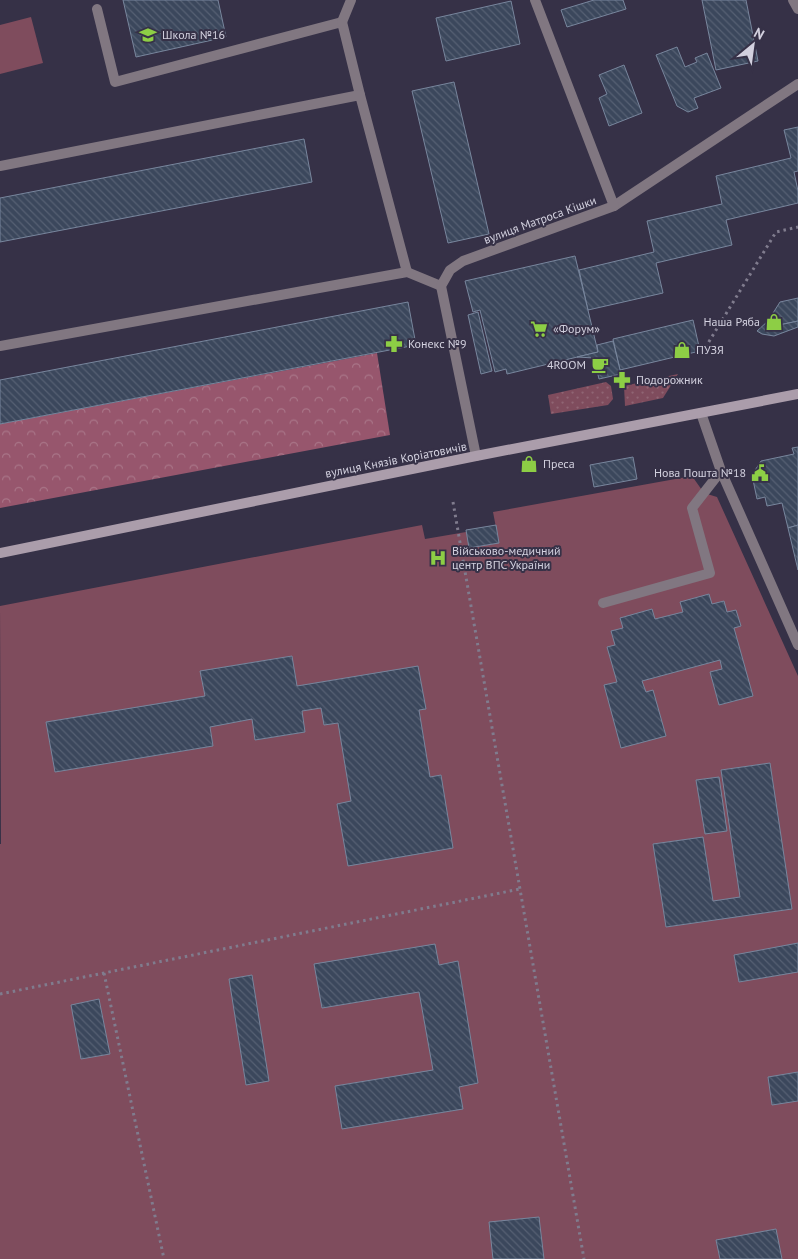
<svg xmlns="http://www.w3.org/2000/svg" width="798" height="1259" viewBox="0 0 798 1259" font-family="'PT Sans',sans-serif">
<defs>
<pattern id="grass-dots" width="8" height="8" patternUnits="userSpaceOnUse" patternTransform="scale(1.25)"><rect width="8" height="8" fill="#7f4c5d"/><path d="M2 2h.1M6 6h.1" fill="none" stroke="#906574" stroke-width="1.8" stroke-linecap="round"/></pattern>
<pattern id="forest-crowns" width="20" height="18" patternUnits="userSpaceOnUse" patternTransform="scale(1.25)"><rect width="20" height="18" fill="#97566d"/><path d="M2 6a3 3 0 1 1 6 0M12 15a3 3 0 1 1 6 0" fill="none" stroke="#a97588"/></pattern>
<pattern id="building-back-hatch" width="6" height="6" patternUnits="userSpaceOnUse" patternTransform="scale(1.25)"><rect width="6" height="6" fill="#3b475c"/><path d="M-1 5l2 2M0 0l6 6M5-1l2 2" fill="none" stroke="#566073"/></pattern>
</defs>
<rect width="100%" height="100%" fill="#363147"/>
<g fill="url(#grass-dots)">
<polygon points="678,374 663,398 625,406 624,386"/>
<polygon points="606,382 611,386 613,399 608,405 551,414 548,395"/>
</g>
<polygon fill="url(#forest-crowns)" points="377,353 390,435 0,508 0,424"/>
<g fill="#7f4c5d">
<polygon points="31,17 43,63 0,74 0,25"/>
<polygon points="692,476 704,493 717,497 798,676 798,1259 0,1259 0,844 1,844 0,606 422,525 425,539 466,532 499,543 493,512"/>
</g>
<g fill="url(#building-back-hatch)" stroke="#78869d">
<polygon points="123,0 218,0 226,37 136,57"/>
<polygon points="594,0 623,0 626,9 567,27 561,10"/>
<polygon points="702,0 746,0 758,61 716,70"/>
<polygon points="511,1 520,44 446,61 436,18"/>
<polygon points="677,47 685,67 697,62 695,58 707,53 721,88 694,98 698,108 688,112 677,106 656,55"/>
<polygon points="624,65 642,113 609,126 599,98 607,94 599,75"/>
<polygon points="454,82 489,234 448,243 412,91"/>
<polygon points="798,127 798,171 794,172 798,191 798,203 726,220 732,245 656,263 663,293 588,310 579,270 654,252 647,221 722,204 716,176 791,158 784,130"/>
<polygon points="304,139 312,182 0,242 0,198"/>
<polygon points="575,256 598,352 507,374 506,369 495,372 480,310 473,312 465,281"/>
<polygon points="798,298 798,321 770,327 768,321 780,302"/>
<polygon points="408,302 416,345 0,424 0,380"/>
<polygon points="478,312 492,371 481,374 468,315"/>
<polygon points="693,320 700,351 620,370 613,339"/>
<polygon points="768,321 770,327 798,321 798,327 774,336 762,334 757,331"/>
<polygon points="613,341 621,374 599,379 594,358 577,357 598,352 597,345"/>
<polygon points="798,447 798,525 788,528 782,503 767,506 765,497 757,499 752,475 761,461 794,454 792,448"/>
<polygon points="633,457 637,479 594,487 590,465"/>
<polygon points="496,525 499,543 469,548 466,530"/>
<polygon points="798,525 798,570 788,528"/>
<polygon points="709,594 712,604 724,601 727,612 736,610 741,626 734,628 753,696 719,705 710,672 722,669 720,660 642,681 646,692 653,690 666,736 621,748 604,685 617,682 607,647 615,645 611,631 623,628 620,618 652,609 655,619 683,612 680,602"/>
<polygon points="292,656 297,686 418,666 426,709 419,710 430,777 441,775 453,848 348,866 337,804 351,801 338,723 324,725 321,708 302,711 305,732 255,740 252,719 210,727 213,746 55,772 46,722 205,696 200,671"/>
<polygon points="770,763 792,909 666,927 653,844 703,837 713,901 740,897 721,770"/>
<polygon points="719,777 727,831 705,834 696,780"/>
<polygon points="798,943 798,972 739,982 734,955"/>
<polygon points="435,944 439,965 458,961 478,1083 459,1087 463,1109 342,1129 335,1086 433,1070 419,992 322,1008 314,964"/>
<polygon points="252,975 269,1081 246,1085 229,979"/>
<polygon points="99,999 110,1054 81,1059 71,1005"/>
<polygon points="798,1072 798,1101 772,1105 768,1077"/>
<polygon points="539,1217 544,1259 493,1259 489,1222"/>
<polygon points="776,1229 782,1259 720,1259 716,1240"/>
</g>
<g fill="none" stroke-linecap="round" stroke-linejoin="round">
<g stroke="#807c8e" stroke-width="3" stroke-dasharray="2.5 4" stroke-linecap="butt">
<polyline points="702,353 776,232 798,227"/>
<polyline points="453,502 584,1259"/>
<polyline points="104,973 164,1259"/>
<polyline points="0,994 520,889"/>
</g>
<g stroke="#817781" stroke-width="10">
<polyline points="793,0 798,9"/>
<polyline points="97,9 115,82 342,22 360,95"/>
<polyline points="342,22 351,0"/>
<polyline points="0,166 360,95 407,272"/>
<polyline points="614,206 798,84"/>
<polyline points="0,346 407,272 441,286"/>
<polyline points="721,471 798,645"/>
<polyline points="603,603 710,573 692,508 721,471 701,413"/>
</g>
<polyline stroke="#817781" stroke-width="10" points="476,456 441,286 450,270 463,261 614,206 535,0"/>
<polyline stroke="#ab9dab" stroke-width="10" points="0,553 476,456 798,394"/>
</g>
<defs>
<g id="school-bare" transform="scale(1.35)"><path d="M0-5L7-2L0 1L-7-2ZM-4 1L0 2.5L4 1V4Q0 6-4 4Z" fill="#8dce45" stroke="#363147" stroke-width="2.5" paint-order="stroke"/></g>
<g id="shop-bare" transform="scale(1.35)"><path d="M-5-2.5h2.3a2.7 3.5 0 0 1 5.4 0H5L5.5 6h-11ZM-1.5-2.5h3a1.5 2.3 0 0 0-3 0Z" fill="#8dce45" stroke="#363147" stroke-width="2.5" paint-order="stroke"/></g>
<g id="supermarket-bare" transform="scale(1.35)"><path d="M-6-5.5h2.5l.6 2H6L4.5 2H-2.5L-4.4-4H-6ZM-1.5 3.2a1.3 1.3 0 1 0 .1 0ZM3 3.2a1.3 1.3 0 1 0 .1 0Z" fill="#8dce45" stroke="#363147" stroke-width="2.5" paint-order="stroke"/></g>
<g id="pharmacy-bare" transform="scale(1.35)"><path d="M-2-6h4v4h4v4h-4v4h-4v-4h-4v-4h4Z" fill="#8dce45" stroke="#363147" stroke-width="2.5" paint-order="stroke"/></g>
<g id="cafe-bare" transform="scale(1.35)"><path d="M-5.5-4.5H6V0H3Q3 3.5 0 3.5H-2.5Q-5.5 3.5-5.5 0ZM3-3.2v2h1.7v-2ZM-6 4.5H4V6H-6Z" fill="#8dce45" stroke="#363147" stroke-width="2.5" paint-order="stroke"/></g>
<g id="civic-bare" transform="scale(1.35)"><path d="M-.6-6.5H3V-4.5H.6V-3L4-1V1h2V6H-6V1h2V-1L-.6-3ZM-1.2 2.5V6h2.4V2.5Z" fill="#8dce45" stroke="#363147" stroke-width="2.5" paint-order="stroke"/></g>
<g id="hospital-bare" transform="scale(1.35)"><path d="M-5-5h3v3.5h4V-5h3V5h-3V1.5h-4V5h-3Z" fill="#8dce45" stroke="#363147" stroke-width="2.5" paint-order="stroke"/></g>
</defs>
<g fill-rule="evenodd">
<use href="#school-bare" x="148" y="35"/>
<use href="#shop-bare" x="774" y="322"/>
<use href="#supermarket-bare" x="539" y="329"/>
<use href="#pharmacy-bare" x="394" y="344"/>
<use href="#shop-bare" x="682" y="350"/>
<use href="#cafe-bare" x="600" y="365"/>
<use href="#pharmacy-bare" x="622" y="380"/>
<use href="#shop-bare" x="529" y="464"/>
<use href="#civic-bare" x="760" y="473"/>
<use href="#hospital-bare" x="438" y="558"/>
</g>
<g text-anchor="middle" stroke-width="4" stroke-linejoin="round" paint-order="stroke">
<g font-size="12" fill="#d3d1df" stroke="#363147" text-anchor="start">
<text x="162" y="39">Школа №16</text>
<text x="760" y="326" text-anchor="end">Наша Ряба</text>
<text x="553" y="333">«Форум»</text>
<text x="408" y="348">Конекс №9</text>
<text x="696" y="354">ПУЗЯ</text>
<text x="586" y="369" text-anchor="end">4ROOM</text>
<text x="636" y="384">Подорожник</text>
<text x="543" y="468">Преса</text>
<text x="746" y="477" text-anchor="end">Нова Пошта №18</text>
<text x="452" y="555">Військово-медичний<tspan x="452" dy="14">центр ВПС України</tspan></text>
</g>
<g font-size="12" fill="#d3d1df" stroke="#363147">
<text transform="translate(540 220) rotate(-20)" y="4">вулиця Матроса Кішки</text>
<text transform="translate(396 460) rotate(-11)" y="4">вулиця Князів Коріатовичів</text>
</g>
</g>
<g transform="translate(753 45) rotate(29)" stroke="#363147" stroke-width="4" paint-order="stroke">
<path d="M0-4L9 19L0 12L-9 19Z" fill="#d3d1df"/>
<text y="-8" font-size="14" font-weight="bold" text-anchor="middle" fill="#d3d1df">N</text>
</g>
</svg>
